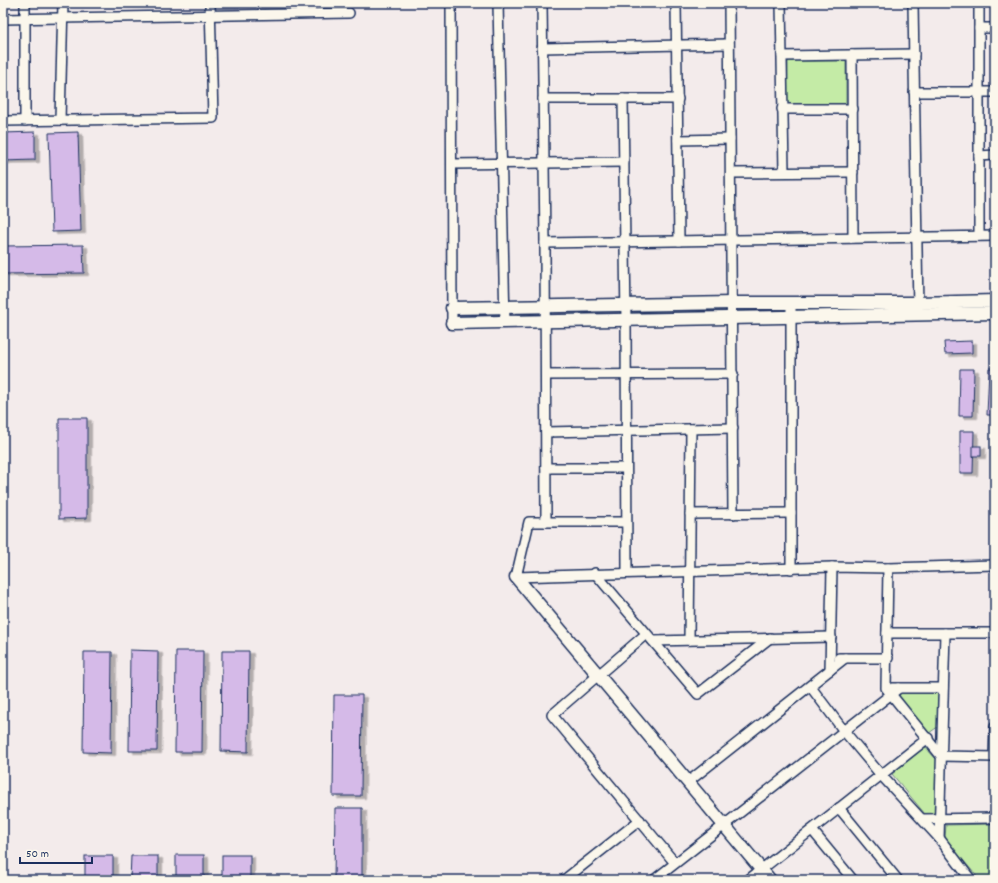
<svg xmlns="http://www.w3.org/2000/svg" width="998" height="883" viewBox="0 0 998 883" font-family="Dekko,sans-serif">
<defs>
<filter id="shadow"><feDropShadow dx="4.5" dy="2.5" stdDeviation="0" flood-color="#0004"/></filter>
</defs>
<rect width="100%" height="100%" fill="#f3ebeb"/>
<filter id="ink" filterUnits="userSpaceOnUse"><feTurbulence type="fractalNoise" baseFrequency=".025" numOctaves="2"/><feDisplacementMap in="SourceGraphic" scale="8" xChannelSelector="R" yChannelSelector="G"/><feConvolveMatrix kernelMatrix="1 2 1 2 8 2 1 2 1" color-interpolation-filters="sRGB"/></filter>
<g filter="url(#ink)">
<g fill="#c4eba6" stroke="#708d82">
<polygon points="788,61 846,61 846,104 787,104"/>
<polygon points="902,692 940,693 939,726 929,733 898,696"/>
<polygon points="925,747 937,760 935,813 925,814 892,774"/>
<polygon points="995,824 995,880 980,880 945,839 946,825"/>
</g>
<g fill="#d5bae8" stroke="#1b2f5e" filter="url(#shadow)">
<polygon points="35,132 35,160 3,161 3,133"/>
<polygon points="78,132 81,231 52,232 49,133"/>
<polygon points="83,245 84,273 3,274 3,246"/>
<polygon points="972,341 972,353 945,354 944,342"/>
<polygon points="989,368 995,368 995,415 987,415"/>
<polygon points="960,369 974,369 973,416 959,416"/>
<polygon points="59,418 87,418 87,518 59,519"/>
<polygon points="960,431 974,431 973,473 960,473"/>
<rect x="973" y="446" width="8" height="10"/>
<polygon points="130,650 158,651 157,751 129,751"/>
<polygon points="176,651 203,651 202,752 175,752"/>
<polygon points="222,651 249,651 248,752 221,751"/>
<polygon points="84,652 112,652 111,753 83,752"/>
<polygon points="334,695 362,695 361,796 333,796"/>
<polygon points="335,808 362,808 362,880 334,880"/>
<rect x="176" y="855" width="28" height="25"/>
<rect x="222" y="855" width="28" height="25"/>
<rect x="85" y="856" width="28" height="24"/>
<polygon points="131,856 158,856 158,880 130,880"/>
</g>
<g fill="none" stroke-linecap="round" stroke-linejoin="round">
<g stroke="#1b2f5e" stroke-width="12">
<g id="street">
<polyline points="451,3 452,323"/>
<polyline points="498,3 505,323"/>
<polyline points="542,3 545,243 546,522"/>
<polyline points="676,3 679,241"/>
<polyline points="729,3 733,514"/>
<polyline points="781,3 784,172"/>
<polyline points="913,3 918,310"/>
<polyline points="979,3 979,236"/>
<polyline points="3,19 349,13"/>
<polyline points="979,28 995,28"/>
<polyline points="542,48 729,44"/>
<polyline points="852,55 853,238"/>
<polyline points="782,56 914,54"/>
<polyline points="914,92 995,92"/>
<polyline points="543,99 678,99"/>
<polyline points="623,99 626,321 627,573"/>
<polyline points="782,109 853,109"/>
<polyline points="60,120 63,3"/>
<polyline points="3,121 213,118 210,3"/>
<polyline points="25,121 25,3"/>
<polyline points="678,140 730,139"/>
<polyline points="979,156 995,155"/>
<polyline points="452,164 624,162"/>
<polyline points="731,173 853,172"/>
<polyline points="545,243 995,236"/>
<polyline points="791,303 791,569"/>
<polyline points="546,375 733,374"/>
<polyline points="546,432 733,428"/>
<polyline points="546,468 626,468"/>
<polyline points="690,514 791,513"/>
<polyline points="626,522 529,522 516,577 832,567 888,568 995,565"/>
<polyline points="888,568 886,688 941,756 995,757"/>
<polyline points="595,573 698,694 770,638"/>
<polyline points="887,633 995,633"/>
<polyline points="646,634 552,715 675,863"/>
<polyline points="689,640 691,429"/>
<polyline points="653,641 831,637"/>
<polyline points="839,658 888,658"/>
<polyline points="830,670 832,567"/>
<polyline points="810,686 844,731 881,775 939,838 971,880"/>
<polyline points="893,688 943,688"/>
<polyline points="994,757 995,727"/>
<polyline points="688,782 845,658"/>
<polyline points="839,808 898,880"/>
<polyline points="923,819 995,818"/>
<polyline points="812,830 853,880"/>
<polyline points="939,838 945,633"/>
<polyline points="564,880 640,820"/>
<polyline points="654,880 899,688"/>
<polyline points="748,880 928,738"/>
</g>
</g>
<g stroke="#1b2f5e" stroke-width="15">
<g id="secondary">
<polyline points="452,308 733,303 918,303 995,301"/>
<polyline points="452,323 995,313"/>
<polyline points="516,577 770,880"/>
</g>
</g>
<use href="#street" stroke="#fbf7ec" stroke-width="9"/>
<use href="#secondary" stroke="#fbf7ec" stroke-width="12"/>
</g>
</g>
<rect width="998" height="883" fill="none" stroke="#fbf7ec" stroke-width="16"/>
<rect x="8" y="8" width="982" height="867" fill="none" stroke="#1b2f5e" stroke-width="1.5" filter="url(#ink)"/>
<path d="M20 857v6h72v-6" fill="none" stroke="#1b2f5e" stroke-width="2"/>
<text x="26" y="857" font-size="12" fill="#1b2f5e" stroke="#fbf7ec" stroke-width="3" paint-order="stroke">50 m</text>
</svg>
